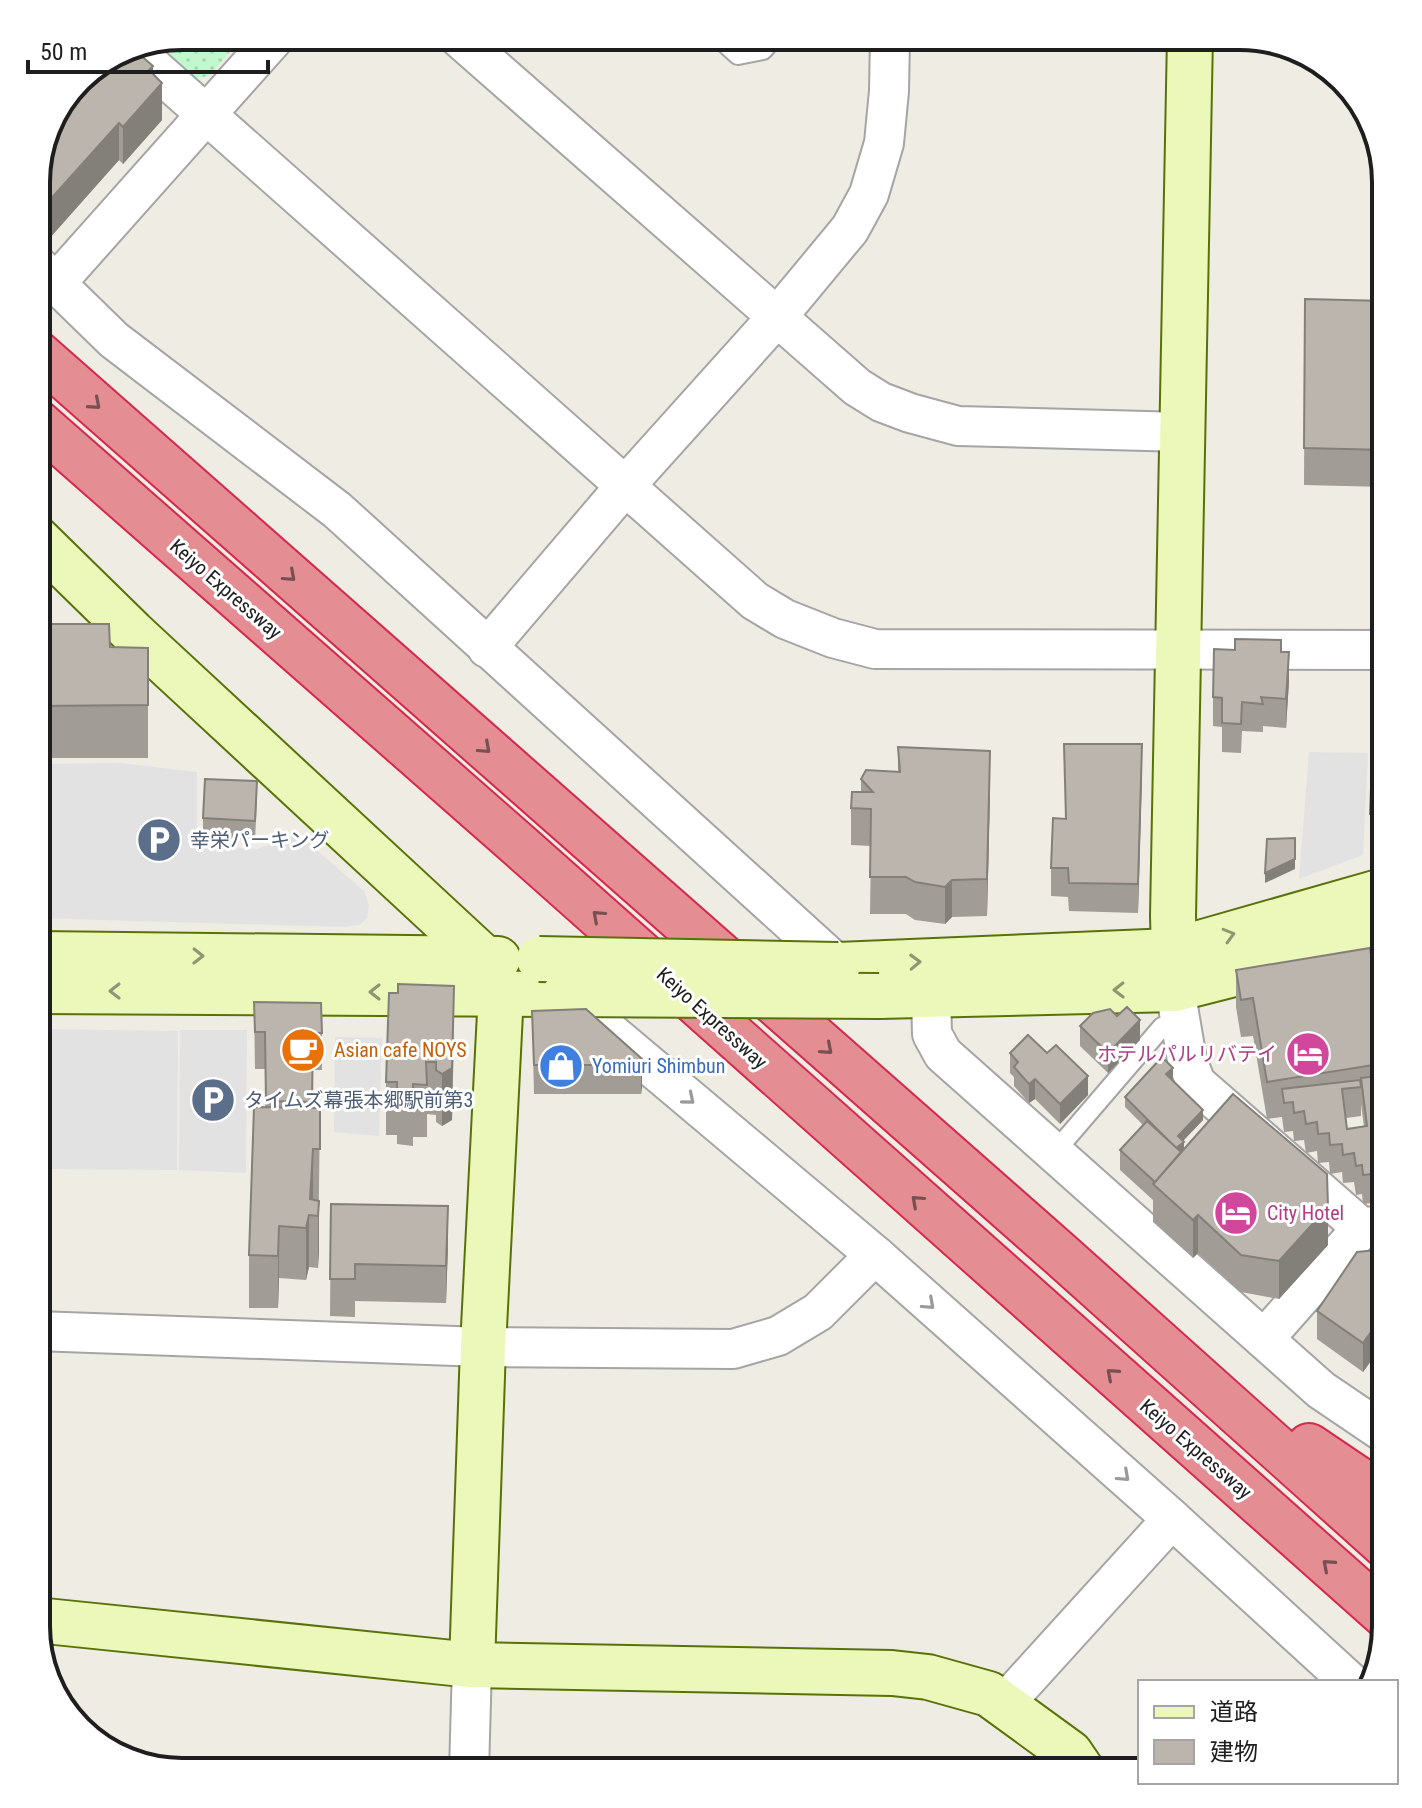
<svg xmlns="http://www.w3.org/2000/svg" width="1422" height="1808" viewBox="0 0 1422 1808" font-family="'Roboto Condensed','Noto Sans JP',sans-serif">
<defs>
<pattern id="park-dots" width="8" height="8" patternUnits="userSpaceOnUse" patternTransform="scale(2)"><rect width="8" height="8" fill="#c2f8cd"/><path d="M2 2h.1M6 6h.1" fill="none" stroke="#a6d4b0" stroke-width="1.8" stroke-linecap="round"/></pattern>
</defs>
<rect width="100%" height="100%" fill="#efece4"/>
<polygon fill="url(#park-dots)" points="182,36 244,36 209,76 187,79 152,48"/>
<g fill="#e2e2e2">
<polygon points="1309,752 1368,753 1363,855 1299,879"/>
<polygon points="121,763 197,772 197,846 257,849 298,834 364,891 369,906 367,918 359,925 344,927 36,918 36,764"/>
<polygon points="36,1029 178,1031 177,1170 36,1169"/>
<polygon points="180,1030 247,1030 246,1173 179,1170"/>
<polygon points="335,1037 382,1038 379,1136 334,1132"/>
</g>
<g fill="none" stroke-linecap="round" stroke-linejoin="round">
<g stroke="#a5a5a5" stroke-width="22">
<g id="lane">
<polyline points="717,36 738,55 763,50 775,36"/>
<polyline points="1053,1154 1162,1027 1180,1019"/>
</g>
</g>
<g stroke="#a5a5a5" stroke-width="42">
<g id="street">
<polyline points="457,36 857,387 881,402 910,413 958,426 1183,432"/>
<polyline points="137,53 755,601 785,619 833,638 875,649 1386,650"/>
<polyline points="36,264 114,340 337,510 838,965"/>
<polyline points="56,283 276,36"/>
<polyline points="487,648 626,485 777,317 850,229 869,194 884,143 889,91 890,36"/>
<polyline points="1175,989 1187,1060 1196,1083 1362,1228"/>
<polyline points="931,995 932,1034 943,1054 1321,1390 1386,1434"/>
<polyline points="604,1027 875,1255 1172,1519"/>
<polyline points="36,1331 483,1347 733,1349 778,1336 818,1312 875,1255"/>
<polyline points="1264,1339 1362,1228 1386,1224"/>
<polyline points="1004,1704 1172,1519 1350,1682"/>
<polyline points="469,1772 472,1665"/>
</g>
</g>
<g stroke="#597207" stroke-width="48">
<g id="secondary">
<polyline points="36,538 133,633 485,959 501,993 483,1347 472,1665"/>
<polyline points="36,954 498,959"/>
<polyline points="838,965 1172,951 1386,890"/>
<polyline points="1175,989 1173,916 1190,36"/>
<polyline points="36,991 565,994"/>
<polyline points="879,996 1175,989 1386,935"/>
<polyline points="36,1620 472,1665 892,1673 928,1677 989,1694 1070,1753 1083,1772"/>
</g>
</g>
<g stroke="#d5284d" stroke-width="48">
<g id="highway">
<polyline points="36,352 1060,1254 1386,1546"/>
<polyline points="36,421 521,847 1386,1616"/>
<polyline points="1309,1446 1386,1498"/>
</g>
</g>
<use href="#lane" stroke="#fff" stroke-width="18"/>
<use href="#street" stroke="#fff" stroke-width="38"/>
<use href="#secondary" stroke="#ecf8b9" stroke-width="44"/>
<use href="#highway" stroke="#e48d92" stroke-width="44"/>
<g stroke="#597207" stroke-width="48" stroke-linecap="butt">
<g id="secondary-bridge">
<polyline points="539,959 838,965"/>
<polyline points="565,994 879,996"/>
</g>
</g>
<use href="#secondary-bridge" stroke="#ecf8b9" stroke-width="44"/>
</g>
<g fill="#a19c95" fill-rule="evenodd">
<polygon points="85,73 153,74 162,120 123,164 119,160 48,240 36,229 36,172 51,117"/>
<polygon points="1305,299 1386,301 1386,487 1304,485"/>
<polygon points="36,578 38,580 39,616 36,616"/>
<polygon points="36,624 110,647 148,648 148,758 36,758"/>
<polygon points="1281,652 1289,681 1286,728 1263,726 1263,732 1242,731 1241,753 1222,752 1222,727 1213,726 1213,697"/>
<polygon points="1386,711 1386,843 1370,842 1370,814"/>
<polygon points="898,747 990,789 987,916 952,917 945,924 915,920 906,914 870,914 871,846 851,845 851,808 861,792 861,779 898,772"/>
<polygon points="1142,772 1138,913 1069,911 1068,897 1051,896 1051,868 1065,819"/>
<polygon points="257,801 255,840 203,837 203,818"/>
<path d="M1236,970L1386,1047V1134L1377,1135L1382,1173V1202L1363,1204L1362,1194L1356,1195L1354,1182L1343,1183L1342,1172L1330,1174L1329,1162L1318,1163L1317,1151L1306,1153L1304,1140L1294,1141L1293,1131L1284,1132L1282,1117L1267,1119L1253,1036L1241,1037L1236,1007ZM1361,1104L1364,1127L1347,1129L1346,1118L1361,1116Z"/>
<polygon points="254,1002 322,1033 322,1070 313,1070 313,1108 320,1108 318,1268 309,1267 306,1280 279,1278 278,1308 249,1308 249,1255 265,1107 265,1069 255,1069"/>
<polygon points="532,1011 642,1059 642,1087 641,1094 534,1094"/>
<polygon points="1080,1026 1140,1040 1108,1073 1080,1046"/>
<polygon points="454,1038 452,1120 442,1126 436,1122 436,1115 427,1114 427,1137 413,1137 413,1146 397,1144 397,1135 386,1135 386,1082"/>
<polygon points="1010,1053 1088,1095 1060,1124 1035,1099 1029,1103 1014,1086 1014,1077 1010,1073"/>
<polygon points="1173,1078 1171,1079 1203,1120 1183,1141 1184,1149 1328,1245 1279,1299 1241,1292 1198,1253 1193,1258 1153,1222 1153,1200 1120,1170 1120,1150 1143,1125 1125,1107 1125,1097"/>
<polygon points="331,1204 448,1244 446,1303 355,1301 355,1317 330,1316"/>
<polygon points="1386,1249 1386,1340 1363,1372 1317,1339 1317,1311"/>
</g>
<g fill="#837f79">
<polygon points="153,66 153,94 162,83 162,120 123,164 123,127 149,70"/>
<polygon points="119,123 119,160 48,240 48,202"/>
<polygon points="1289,652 1289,681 1286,728 1286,699"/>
<polygon points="1142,744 1142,772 1138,913 1138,884"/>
<polygon points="990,751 990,789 987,916 987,879"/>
<polygon points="1295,859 1295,869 1265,883 1265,873"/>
<polygon points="952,880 952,917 945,924 945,887"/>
<polygon points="454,986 452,1120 442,1126 442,1074"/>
<polygon points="1140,1020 1140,1040 1108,1073 1108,1053"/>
<polygon points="642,1059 642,1087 641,1094 641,1065"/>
<polygon points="1173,1068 1173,1078 1166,1084 1166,1074"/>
<polygon points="1088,1076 1088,1095 1060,1124 1060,1104"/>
<polygon points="1035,1079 1035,1099 1029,1103 1029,1084"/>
<polygon points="1203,1110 1203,1120 1178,1146 1178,1136"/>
<polygon points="1184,1142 1184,1152 1176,1158 1176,1148"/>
<polygon points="313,1149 313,1201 310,1199"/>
<polygon points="319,1201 319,1253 318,1268 318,1216"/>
<polygon points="448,1206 448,1244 446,1303 446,1266"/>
<polygon points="1328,1207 1328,1245 1279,1299 1279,1261"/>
<polygon points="309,1215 309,1267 306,1280 306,1228"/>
<polygon points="1198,1215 1198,1253 1193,1258 1193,1220"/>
<polygon points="279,1226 279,1278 278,1308 278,1256"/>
<polygon points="1386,1311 1386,1340 1363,1372 1363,1343"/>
</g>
<g fill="#bbb5ad" stroke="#837f79" stroke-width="2">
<polygon points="138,53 153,66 149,70 162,83 123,127 119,123 48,202 36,191 36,172 51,117 77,85 76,85 85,73"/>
<polygon points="1305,299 1386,301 1386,450 1304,448"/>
<polygon points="36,578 38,580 39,597 36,597"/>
<polygon points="36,624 109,624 110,647 148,648 148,705 36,706"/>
<polygon points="1235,639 1281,640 1281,652 1289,652 1286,699 1261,697 1263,704 1242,702 1241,724 1222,723 1222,698 1213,697 1214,649 1235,650"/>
<polygon points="1374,710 1386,711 1386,814 1370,814"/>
<polygon points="1064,744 1142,744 1138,884 1069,883 1068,868 1051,868 1053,818 1066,819"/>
<polygon points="898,747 990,751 987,879 952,880 945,887 915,882 906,877 870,877 871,809 851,808 852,792 873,792 861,779 866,770 900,772"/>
<polygon points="205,779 257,781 255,821 203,818"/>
<polygon points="1295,838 1295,859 1265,873 1267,839"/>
<polygon points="1370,948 1386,1047 1386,1063 1267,1082 1253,998 1241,1000 1236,970"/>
<polygon points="398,984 454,986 452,1068 442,1074 436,1070 436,1062 426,1062 427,1085 413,1084 413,1093 397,1091 397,1082 386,1082 389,993 398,993"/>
<polygon points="254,1002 321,1003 322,1033 313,1033 312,1102 266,1101 265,1032 255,1032"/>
<polygon points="1127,1007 1140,1020 1108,1053 1080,1026 1093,1013 1110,1009 1117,1016"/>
<polygon points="586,1009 642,1059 641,1065 534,1065 532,1011"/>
<polygon points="1028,1035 1047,1053 1056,1045 1088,1076 1060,1104 1035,1079 1029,1084 1014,1067 1018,1062 1010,1053"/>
<polygon points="1162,1057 1173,1068 1166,1074 1203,1110 1178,1136 1184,1142 1176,1148 1125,1097"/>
<polygon points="1386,1075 1386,1105 1374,1107 1382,1173 1363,1175 1362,1165 1356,1166 1354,1153 1343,1155 1342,1144 1330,1145 1329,1133 1318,1134 1317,1122 1306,1124 1304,1111 1294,1113 1293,1102 1284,1103 1282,1089 1360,1080 1361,1087 1342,1089 1347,1129 1367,1126 1361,1078"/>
<polygon points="1233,1094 1327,1174 1328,1207 1279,1261 1241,1255 1198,1215 1193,1220 1153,1184"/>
<polygon points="254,1107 320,1108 320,1149 313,1149 310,1199 319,1201 318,1216 309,1215 306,1228 279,1226 278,1256 249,1255"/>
<polygon points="1147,1121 1181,1152 1155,1182 1120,1150"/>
<polygon points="331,1204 448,1206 446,1266 355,1264 355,1279 330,1279"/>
<polygon points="1386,1249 1386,1311 1363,1343 1317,1311 1357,1252"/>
</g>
<defs><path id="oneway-chevron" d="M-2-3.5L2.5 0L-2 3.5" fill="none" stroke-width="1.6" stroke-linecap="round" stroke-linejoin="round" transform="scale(2)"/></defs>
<g stroke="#775052">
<use href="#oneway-chevron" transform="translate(95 404) rotate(41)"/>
<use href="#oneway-chevron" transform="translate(290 576) rotate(42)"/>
<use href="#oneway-chevron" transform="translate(485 748) rotate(42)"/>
<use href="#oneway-chevron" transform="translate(598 916) rotate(-138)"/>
<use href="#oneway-chevron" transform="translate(827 1049) rotate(41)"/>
<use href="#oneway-chevron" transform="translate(917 1201) rotate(-138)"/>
<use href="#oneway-chevron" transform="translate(1112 1374) rotate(-139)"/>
<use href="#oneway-chevron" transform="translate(1328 1565) rotate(-139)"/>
</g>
<g stroke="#8f9673">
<use href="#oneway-chevron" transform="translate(1229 935) rotate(-16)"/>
<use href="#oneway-chevron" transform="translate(198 956) rotate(1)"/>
<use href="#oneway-chevron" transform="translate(915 962) rotate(-2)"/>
<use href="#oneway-chevron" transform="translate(1119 990) rotate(179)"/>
<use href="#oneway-chevron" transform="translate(115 991) rotate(-180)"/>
<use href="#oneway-chevron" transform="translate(375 992) rotate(-180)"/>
</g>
<g stroke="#9a9a9a">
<use href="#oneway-chevron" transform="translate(689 1099) rotate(40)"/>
<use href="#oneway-chevron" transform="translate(929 1304) rotate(42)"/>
<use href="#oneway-chevron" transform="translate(1124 1476) rotate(42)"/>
</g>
<defs>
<g id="parking-disc" transform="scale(2.3)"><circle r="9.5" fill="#5c6f8a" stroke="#fff"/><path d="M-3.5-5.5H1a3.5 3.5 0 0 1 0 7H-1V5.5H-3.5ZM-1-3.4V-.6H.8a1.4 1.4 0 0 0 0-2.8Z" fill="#fff"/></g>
<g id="cafe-disc" transform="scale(2.3)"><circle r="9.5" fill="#e8710a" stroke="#fff"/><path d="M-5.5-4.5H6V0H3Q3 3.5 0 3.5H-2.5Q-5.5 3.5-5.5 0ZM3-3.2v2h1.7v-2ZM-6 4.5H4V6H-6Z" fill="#fff"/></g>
<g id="hotel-disc" transform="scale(2.3)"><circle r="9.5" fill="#d1479c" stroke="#fff"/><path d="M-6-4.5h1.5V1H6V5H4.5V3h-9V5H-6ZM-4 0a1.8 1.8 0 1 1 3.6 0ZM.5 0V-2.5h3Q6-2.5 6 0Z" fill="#fff"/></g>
<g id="shop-disc" transform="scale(2.3)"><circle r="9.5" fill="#3f7fe0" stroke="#fff"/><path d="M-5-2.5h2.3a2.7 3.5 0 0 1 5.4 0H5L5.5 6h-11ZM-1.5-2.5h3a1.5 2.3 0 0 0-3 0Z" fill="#fff"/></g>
</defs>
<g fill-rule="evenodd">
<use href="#parking-disc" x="159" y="840"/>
<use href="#cafe-disc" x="303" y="1050"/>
<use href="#hotel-disc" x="1308" y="1054"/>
<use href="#shop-disc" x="561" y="1066"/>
<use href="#parking-disc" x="213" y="1100"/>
<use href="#hotel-disc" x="1236" y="1213"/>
</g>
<g text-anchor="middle" stroke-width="6" stroke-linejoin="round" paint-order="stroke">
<g font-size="20" fill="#1e1e1e" stroke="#fff">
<text transform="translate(226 589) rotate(41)" y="7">Keiyo Expressway</text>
<text transform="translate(712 1018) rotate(42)" y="7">Keiyo Expressway</text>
<text transform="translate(1196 1449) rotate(41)" y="7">Keiyo Expressway</text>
</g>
<g font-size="20" fill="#4e5e75" stroke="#fff" text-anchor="start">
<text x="190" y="847">幸栄パーキング</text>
<text x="244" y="1107">タイムズ幕張本郷駅前第3</text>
</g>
<g font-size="20" fill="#c56008" stroke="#fff" text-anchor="start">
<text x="334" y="1057">Asian cafe NOYS</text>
</g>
<g font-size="20" fill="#b23c85" stroke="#fff" text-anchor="end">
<text x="1277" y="1061">ホテルパルリバテイ</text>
<text x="1267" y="1220" text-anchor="start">City Hotel</text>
</g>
<g font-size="20" fill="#366cbe" stroke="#fff" text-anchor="start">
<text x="592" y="1073">Yomiuri Shimbun</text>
</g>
</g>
<path d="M0 0H1422V1808H0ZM182 50H1240A132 132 0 0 1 1372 182V1626A132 132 0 0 1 1240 1758H182A132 132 0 0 1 50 1626V182A132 132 0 0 1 182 50Z" fill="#fff" fill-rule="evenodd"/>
<path fill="none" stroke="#1e1e1e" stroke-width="4" d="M182 50H1240A132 132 0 0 1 1372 182V1626A132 132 0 0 1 1240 1758H182A132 132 0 0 1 50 1626V182A132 132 0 0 1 182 50Z"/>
<rect x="1138" y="1680" width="260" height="104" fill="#ffffff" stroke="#a5a5a5" stroke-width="2"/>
<rect x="1154" y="1706" width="40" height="12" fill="#ecf8b9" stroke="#a5a5a5" stroke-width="2"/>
<text x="1210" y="1720" font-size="24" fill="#1e1e1e">道路</text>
<rect x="1154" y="1740" width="40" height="24" fill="#bbb5ad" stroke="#a5a5a5" stroke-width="2"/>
<text x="1210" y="1760" font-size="24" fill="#1e1e1e">建物</text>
<path d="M28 60v12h240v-12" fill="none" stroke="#1e1e1e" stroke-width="4"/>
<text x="40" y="60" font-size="24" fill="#1e1e1e" stroke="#ffffff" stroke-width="6" paint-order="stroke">50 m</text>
</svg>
